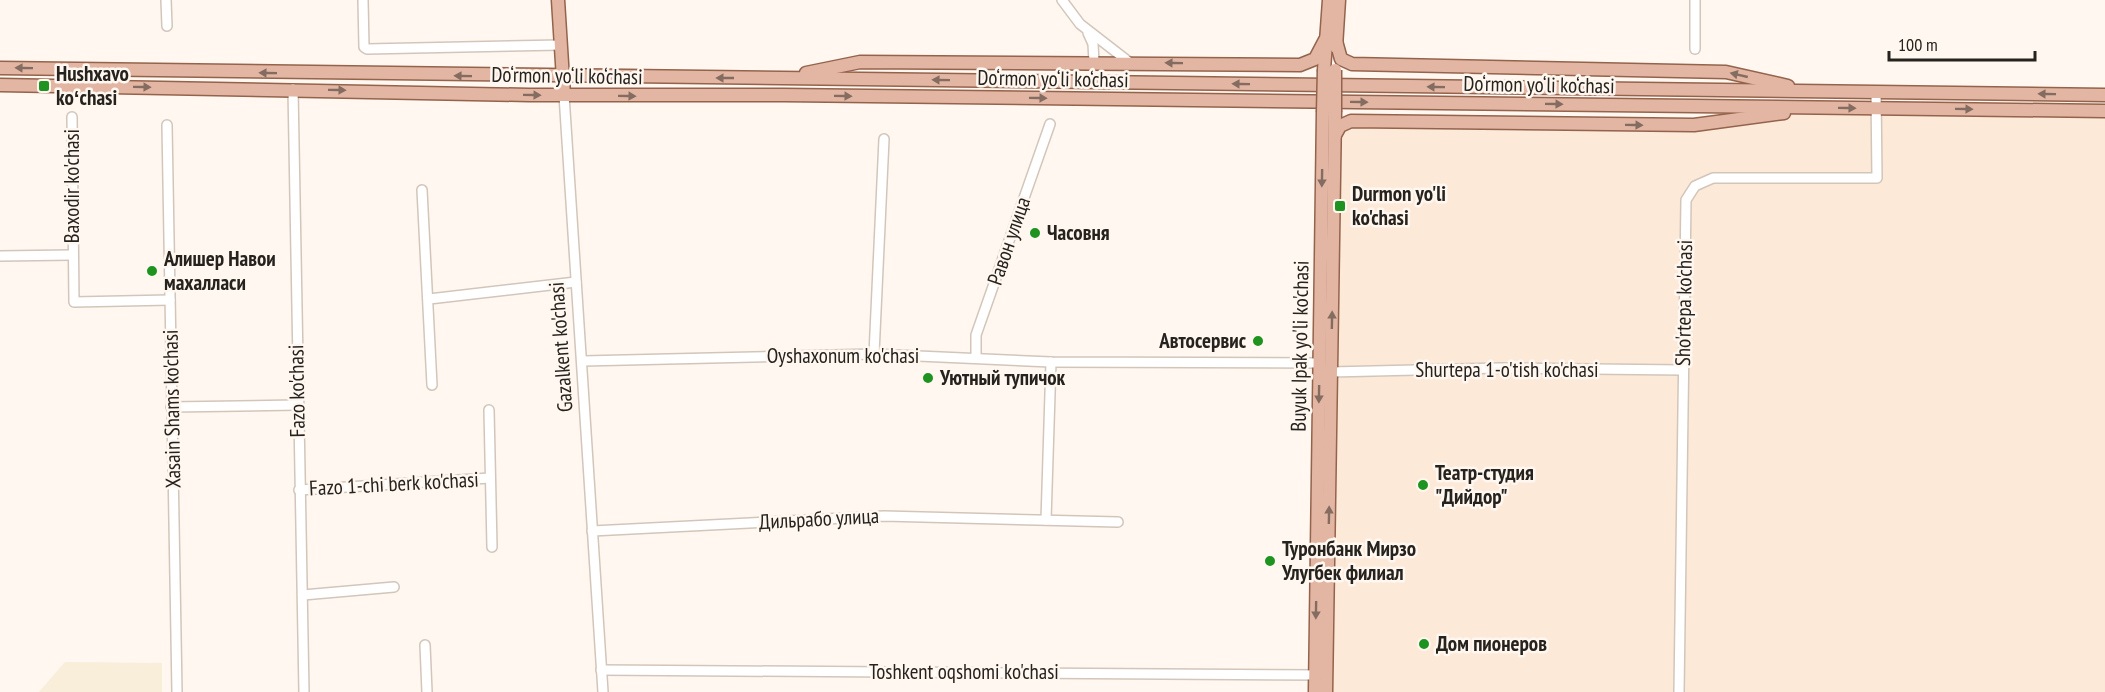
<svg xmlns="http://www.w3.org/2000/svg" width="2105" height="692" viewBox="0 0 2105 692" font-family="'PT Sans Narrow',sans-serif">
<rect width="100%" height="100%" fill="#fff7f0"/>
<polygon fill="#fce9d8" points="1817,108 2105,111 2105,692 1326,692 1334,139 1342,124 1694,125"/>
<polygon fill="#f9eed9" points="65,662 162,663 162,692 39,692"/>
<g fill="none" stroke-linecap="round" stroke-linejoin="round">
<g stroke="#d2c6bb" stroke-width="12">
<g id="minor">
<polyline points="166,0 167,26"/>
<polyline points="363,0 364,47 367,49 561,45"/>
<polyline points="1062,0 1080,24 1129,62"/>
<polyline points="1695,0 1695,49"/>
<polyline points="1088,33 1093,44 1094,62"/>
<polyline points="293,89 304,692"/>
<polyline points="564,95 603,692"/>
<polyline points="72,117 74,302 170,300"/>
<polyline points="167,125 177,692"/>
<polyline points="422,190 432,385"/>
<polyline points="0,256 72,255"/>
<polyline points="429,299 576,282"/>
<polyline points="874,354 884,139"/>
<polyline points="976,358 976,335 1050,124"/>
<polyline points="583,361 874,354 1051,362 1320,363"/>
<polyline points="1331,372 1500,368 1683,370"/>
<polyline points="171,407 297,405"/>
<polyline points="489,410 492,547"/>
<polyline points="299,490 490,478"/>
<polyline points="1046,520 1051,362"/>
<polyline points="592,531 884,516 1118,522"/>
<polyline points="303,595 394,587"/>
<polyline points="425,645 427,692"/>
<polyline points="601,670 1322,675"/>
<polyline points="1679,692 1686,200 1695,186 1713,178 1877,178 1876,92"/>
</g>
</g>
<g stroke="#94634c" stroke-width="15">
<g id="major">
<polyline points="558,0 564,95"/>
<polyline points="1336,41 1341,59 1352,64 1726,72 1788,86"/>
<polyline points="1336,47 1339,0"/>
<polyline points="0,68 2105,95"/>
<polyline points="1324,70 1329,0"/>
<polyline points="806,73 860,62 1300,65 1315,59 1325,40"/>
<polyline points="0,85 529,95 784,95 2105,111"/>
<polyline points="1335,135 1340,126 1351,121 1694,125 1784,113"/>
<polyline points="1315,692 1323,112"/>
<polyline points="1326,692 1335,112"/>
</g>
</g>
<use href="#minor" stroke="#fff" stroke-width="9"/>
<use href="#major" stroke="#e2b6a3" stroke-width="12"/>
<g stroke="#94634c" stroke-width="15" stroke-linecap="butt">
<g id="major-bridge">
<polyline points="1323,112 1324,70"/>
<polyline points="1335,112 1335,70"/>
</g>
</g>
<use href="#major-bridge" stroke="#e2b6a3" stroke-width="12"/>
</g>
<defs><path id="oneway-solid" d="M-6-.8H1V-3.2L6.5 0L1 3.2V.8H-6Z" transform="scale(1.5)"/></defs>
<g fill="#846c60">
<use href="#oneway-solid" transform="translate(1174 63) rotate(-179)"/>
<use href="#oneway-solid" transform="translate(24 68) rotate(-179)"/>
<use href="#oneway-solid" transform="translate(268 73) rotate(-179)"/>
<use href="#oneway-solid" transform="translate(1739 75) rotate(-167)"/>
<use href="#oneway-solid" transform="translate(463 76) rotate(-179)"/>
<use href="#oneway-solid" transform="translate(725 78) rotate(-180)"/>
<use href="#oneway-solid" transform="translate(941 80) rotate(-179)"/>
<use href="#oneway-solid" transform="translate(1241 84) rotate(-179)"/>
<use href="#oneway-solid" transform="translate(142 87) rotate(1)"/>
<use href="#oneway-solid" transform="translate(1436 87) rotate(-179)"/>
<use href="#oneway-solid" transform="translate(337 90) rotate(1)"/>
<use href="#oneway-solid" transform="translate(2047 94) rotate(-179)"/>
<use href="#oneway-solid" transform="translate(532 95) rotate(1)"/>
<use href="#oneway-solid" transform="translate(627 96) rotate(1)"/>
<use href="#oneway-solid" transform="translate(843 96) rotate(1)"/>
<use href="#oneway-solid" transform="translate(1038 98) rotate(1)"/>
<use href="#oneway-solid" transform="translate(1359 102) rotate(1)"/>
<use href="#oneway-solid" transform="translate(1554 104) rotate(1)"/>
<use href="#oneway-solid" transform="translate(1847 108) rotate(1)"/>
<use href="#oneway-solid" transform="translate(1964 109) rotate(1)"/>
<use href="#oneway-solid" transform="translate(1634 125) rotate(1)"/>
<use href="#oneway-solid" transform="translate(1322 178) rotate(91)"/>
<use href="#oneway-solid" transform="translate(1332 320) rotate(-89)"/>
<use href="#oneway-solid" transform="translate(1319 394) rotate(91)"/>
<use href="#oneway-solid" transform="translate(1329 515) rotate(-89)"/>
<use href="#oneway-solid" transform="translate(1316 610) rotate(91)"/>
</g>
<g fill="#1e9320" stroke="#fff7f0" stroke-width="2">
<rect x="38" y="80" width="12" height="12" rx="3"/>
<rect x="1334" y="200" width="12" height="12" rx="3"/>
<circle cx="1035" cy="233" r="6"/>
<circle cx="152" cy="271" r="6"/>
<circle cx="1258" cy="341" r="6"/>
<circle cx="928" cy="378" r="6"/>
<circle cx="1423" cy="485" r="6"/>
<circle cx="1270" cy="561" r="6"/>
<circle cx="1424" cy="644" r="6"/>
</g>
<g text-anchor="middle" stroke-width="5" stroke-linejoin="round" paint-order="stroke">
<g font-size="21" font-weight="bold" fill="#26221d" stroke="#fff7f0" text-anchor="start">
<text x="56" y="81">Hushxavo<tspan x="56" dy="24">koʻchasi</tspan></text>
<text x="1352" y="201">Durmon yo'li<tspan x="1352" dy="24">ko'chasi</tspan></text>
<text x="1047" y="240">Часовня</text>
<text x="164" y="266">Алишер Навои<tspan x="164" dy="24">махалласи</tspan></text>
<text x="1246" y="348" text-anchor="end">Автосервис</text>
<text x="940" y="385">Уютный тупичок</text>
<text x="1435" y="480">Театр-студия<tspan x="1435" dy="24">"Дийдор"</tspan></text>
<text x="1282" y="556">Туронбанк Мирзо<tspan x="1282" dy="24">Улугбек филиал</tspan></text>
<text x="1436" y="651">Дом пионеров</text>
</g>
<g font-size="21" fill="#26221d" stroke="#fff7f0">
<text transform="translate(567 76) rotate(1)" y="7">Do‘rmon yo‘li ko‘chasi</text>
<text transform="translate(1053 79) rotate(1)" y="7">Do‘rmon yo‘li ko‘chasi</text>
<text transform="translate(1539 85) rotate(1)" y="7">Do‘rmon yo‘li ko‘chasi</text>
<text transform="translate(72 186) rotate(-90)" y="7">Baxodir ko'chasi</text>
<text transform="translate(1009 241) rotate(-71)" y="7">Равон улица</text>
<text transform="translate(1684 303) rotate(-89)" y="7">Sho'rtepa ko'chasi</text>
<text transform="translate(1300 346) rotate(-89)" y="7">Buyuk Ipak yo'li ko'chasi</text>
<text transform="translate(561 347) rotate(-94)" y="7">Gazalkent ko'chasi</text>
<text x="843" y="363">Oyshaxonum ko'chasi</text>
<text x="1507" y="377">Shurtepa 1-o'tish ko'chasi</text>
<text transform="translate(297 391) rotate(-91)" y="7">Fazo ko'chasi</text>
<text transform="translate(172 409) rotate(-91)" y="7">Xasain Shams ko'chasi</text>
<text transform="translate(394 484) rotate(-3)" y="7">Fazo 1-chi berk ko'chasi</text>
<text transform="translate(819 519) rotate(-3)" y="7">Дильрабо улица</text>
<text x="964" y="679">Toshkent oqshomi ko'chasi</text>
</g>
</g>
<path d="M1889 51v9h146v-9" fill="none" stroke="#26221d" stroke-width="3"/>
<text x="1898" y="51" font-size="18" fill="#26221d" stroke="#fff7f0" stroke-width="4.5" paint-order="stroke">100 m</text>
</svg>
